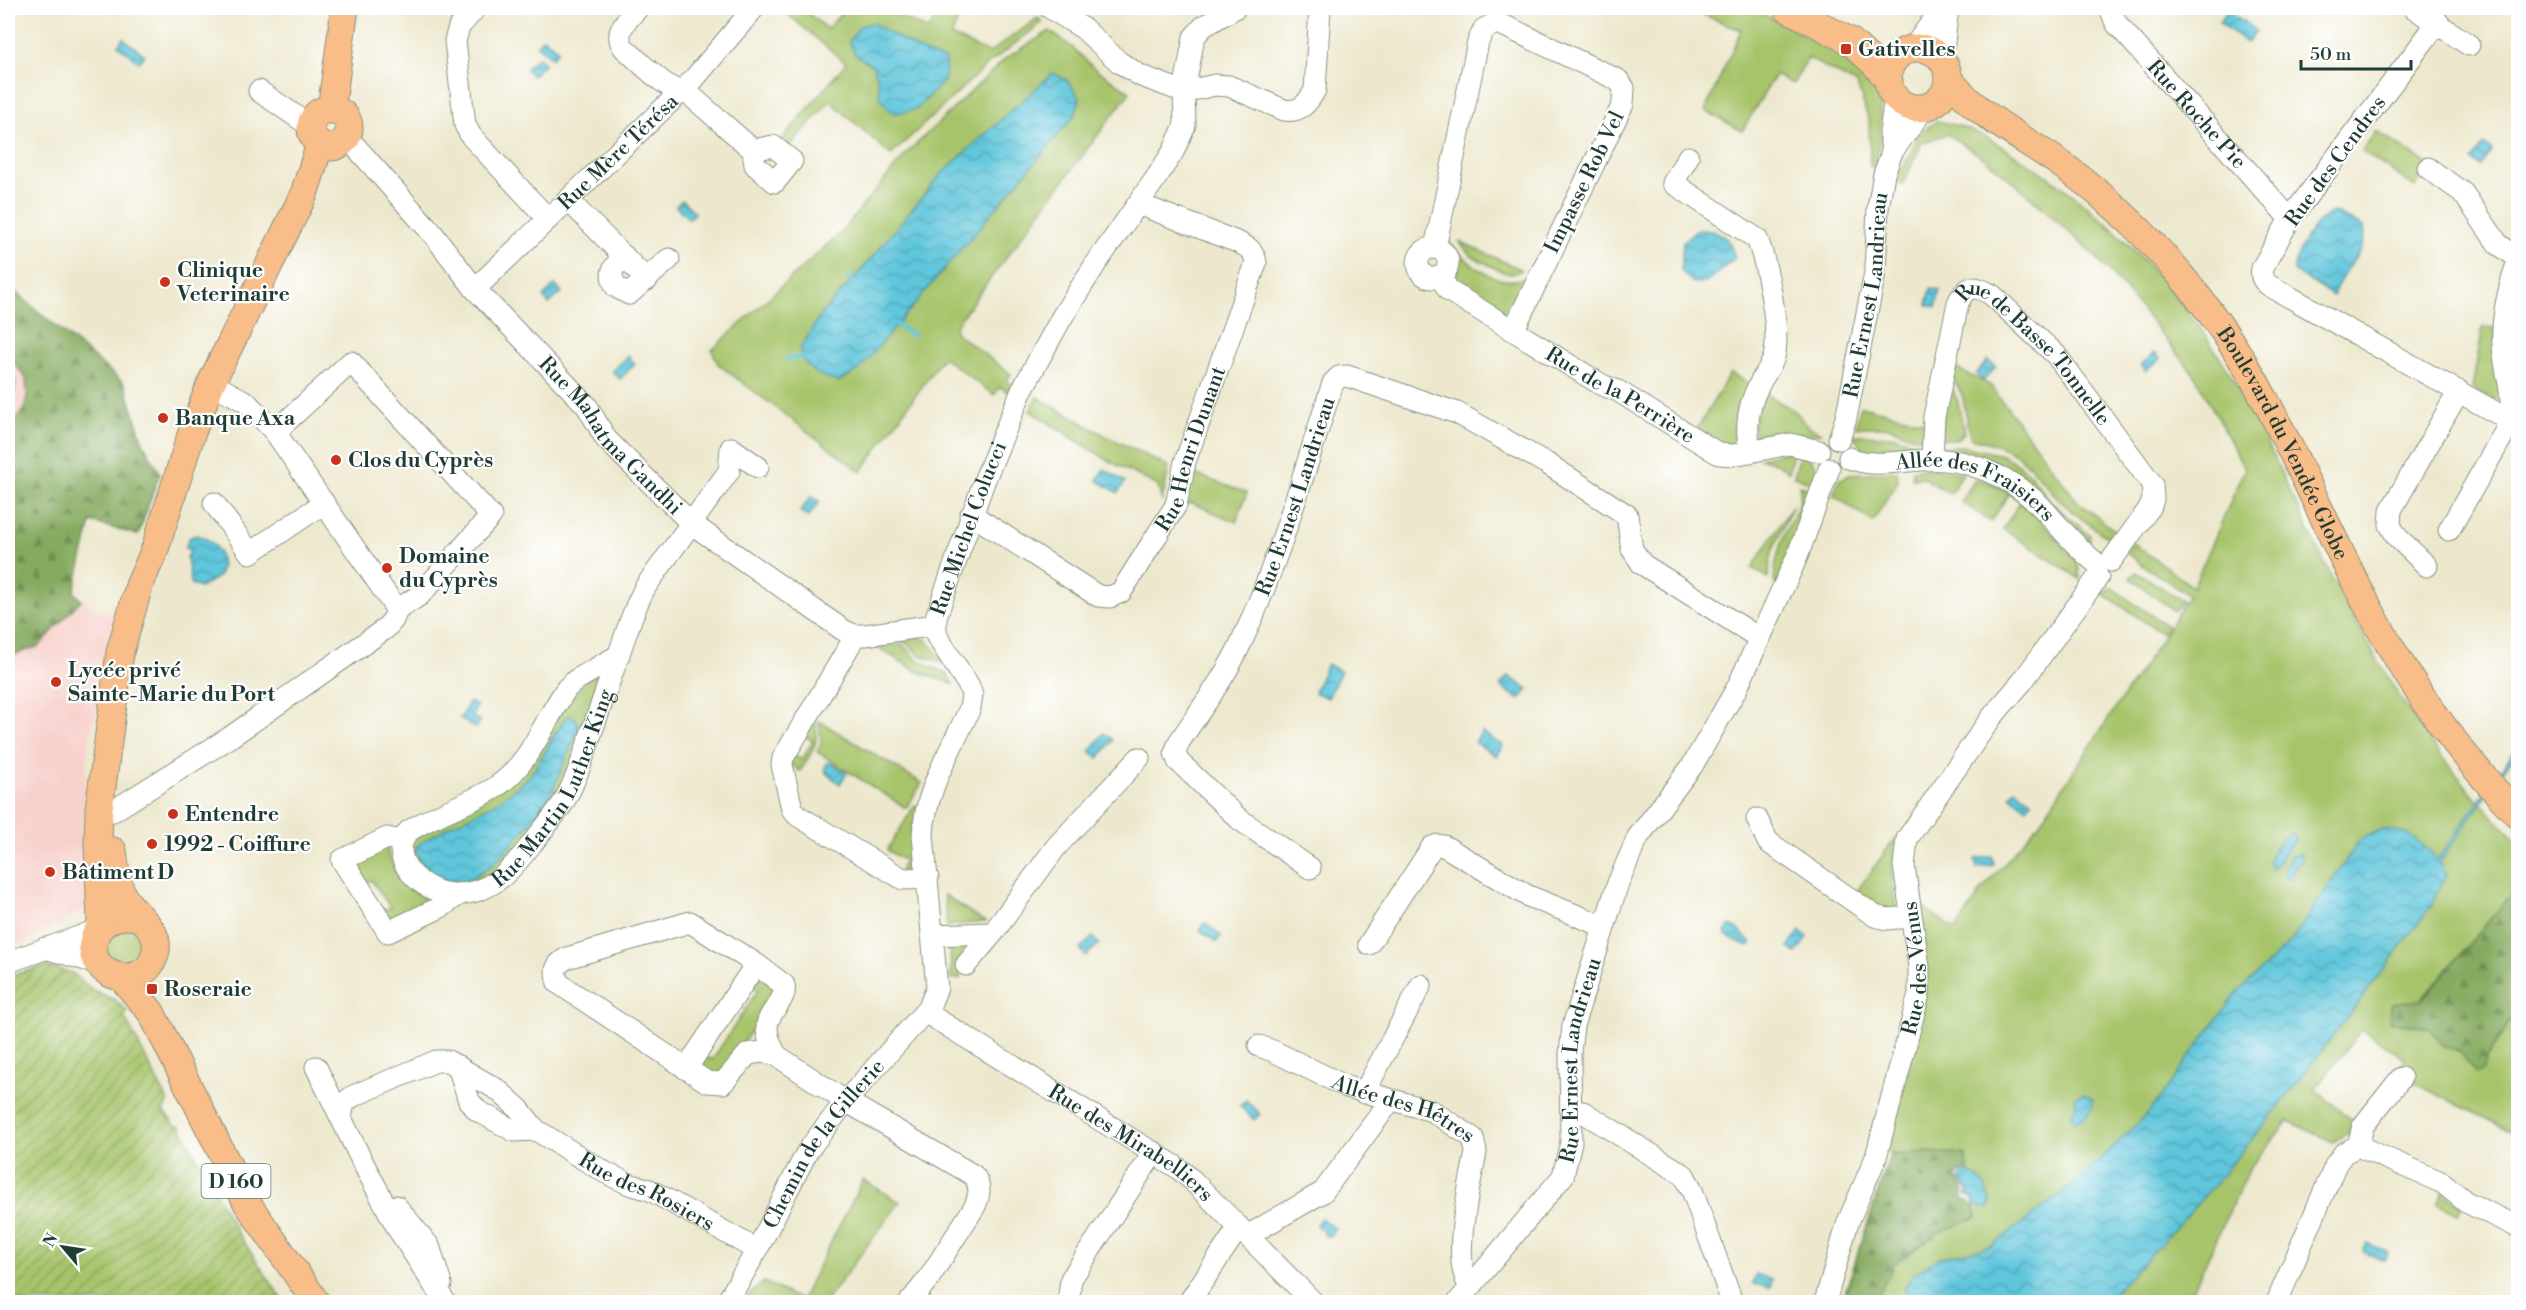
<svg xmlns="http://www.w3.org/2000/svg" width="2526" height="1310" viewBox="0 0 2526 1310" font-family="'Libre Bodoni',serif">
<defs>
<pattern id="forest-firs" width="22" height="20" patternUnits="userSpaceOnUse" patternTransform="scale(1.5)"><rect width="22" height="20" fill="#85aa5f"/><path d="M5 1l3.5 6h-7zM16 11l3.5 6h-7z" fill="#6c8c4f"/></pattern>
<pattern id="garden-furrows" width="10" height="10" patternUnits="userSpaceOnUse" patternTransform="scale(1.5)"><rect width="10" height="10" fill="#a7c46b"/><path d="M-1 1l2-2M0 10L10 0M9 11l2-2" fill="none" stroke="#87a059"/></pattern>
<pattern id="water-waves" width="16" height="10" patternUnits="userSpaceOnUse" patternTransform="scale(1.5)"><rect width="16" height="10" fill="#5fc6dc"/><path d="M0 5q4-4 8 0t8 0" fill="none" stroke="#4ea2b3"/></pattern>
</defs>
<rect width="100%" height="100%" fill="#fff"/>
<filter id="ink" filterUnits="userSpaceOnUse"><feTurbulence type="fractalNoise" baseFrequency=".0167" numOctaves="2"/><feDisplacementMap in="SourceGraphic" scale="12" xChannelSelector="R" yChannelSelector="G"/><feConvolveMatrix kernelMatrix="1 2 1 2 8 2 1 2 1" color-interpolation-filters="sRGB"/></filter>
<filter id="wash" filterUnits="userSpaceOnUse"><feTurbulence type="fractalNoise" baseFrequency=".008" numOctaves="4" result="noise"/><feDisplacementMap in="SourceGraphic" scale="24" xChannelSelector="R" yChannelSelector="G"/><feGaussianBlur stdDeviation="1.35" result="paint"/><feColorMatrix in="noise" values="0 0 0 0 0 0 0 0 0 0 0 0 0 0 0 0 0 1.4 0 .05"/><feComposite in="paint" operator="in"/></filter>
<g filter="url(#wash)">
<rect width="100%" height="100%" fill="#ede8cd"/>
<polygon fill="#f7d0cb" points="8,286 125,384 143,443 160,473 138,535 91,522 74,592 94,609 119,617 88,748 81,852 88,908 8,950"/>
<g fill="#a7c46b" stroke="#638050" stroke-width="1.5" fill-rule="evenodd">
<polygon points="780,8 802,8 827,29 846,8 881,8 929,30 939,8 963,8 951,36 989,53 1038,18 1043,22 987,65 891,155 830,101 789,147 781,141 846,63"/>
<path d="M1687,8H1752L1862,67C1887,100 1883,129 1875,166L1870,167L1869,121L1857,84L1808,58L1793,84L1775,75L1742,131L1705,111L1741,30Z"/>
<polygon points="1050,31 1073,48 1095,69 1130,92 955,326 956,333 1011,374 1007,380 1012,386 1008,392 1000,387 994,395 943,357 861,472 718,364 712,350 841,232 906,154 1006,58"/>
<path d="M1936,121C1974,126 2003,147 2034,167C2109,216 2181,293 2227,369C2266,434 2294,503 2328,570C2350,612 2373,654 2398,694C2431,748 2474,798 2518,842V887L2400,1024L2430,1028L2443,1045L2459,1051L2483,1069L2489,1054L2518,1009V1135L2414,1083L2398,1068L2405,1059L2362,1029L2315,1089L2353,1121L2349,1133L2333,1142L2288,1121L2251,1166L2187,1302H1875L1895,1263L1940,1232L1977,1216L1965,1154L1926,1152L1901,1155L1884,1152L1922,1013L1917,903L1956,930L1981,891L2040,822L2164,635L2189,595L2145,567L2126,552L2133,543L2193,587L2245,469L2194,374L2122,286L2094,255L2023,190L1984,158L1947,134L1922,143L1902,185L1896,183L1919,134Z"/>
<polygon points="2376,131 2429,165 2415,187 2362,151"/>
<path d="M1445,238C1465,261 1499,293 1530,275L1511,318L1456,289C1448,269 1458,262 1444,243Z"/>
<polygon points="1459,241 1522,270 1512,274 1505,273 1471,256"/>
<polygon points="2483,327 2496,328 2502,392 2500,399 2493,399 2472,388"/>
<polygon points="8,367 16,383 12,404 8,410"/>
<path d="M1957,369L1990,385L2078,502L2118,533L2112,541C2094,527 2072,514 2057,497C2022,459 2024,450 1971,438C1962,418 1970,391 1948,377L1950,370Z"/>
<polygon points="1730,373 1750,384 1734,430 1734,443 1730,445 1720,442 1697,429"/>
<polygon points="1951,385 1958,402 1964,433 1958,439 1937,439"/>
<polygon points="1763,392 1795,411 1809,427 1821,433 1756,440 1753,426"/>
<polygon points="1037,397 1102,434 1169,467 1162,502 1158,486 1104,458 1030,411"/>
<polygon points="1861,406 1926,422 1926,439 1914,437 1889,427 1855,427"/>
<polygon points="1853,435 1895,436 1926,447 1922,452 1869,454 1862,449"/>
<polygon points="1961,446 2002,455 2020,465 2030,474 2052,503 2090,535 2089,543 1943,453 1939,447"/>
<polygon points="1793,450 1789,472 1778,464 1760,458"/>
<polygon points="1800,453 1811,460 1819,471 1817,485 1794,476"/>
<polygon points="1190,461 1197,475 1247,493 1236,522 1192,503 1182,505"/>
<polygon points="1929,468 1963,473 1950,494 1923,477 1913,479 1912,470"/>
<polygon points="1897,471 1898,481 1873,522 1833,495 1839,480 1851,474"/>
<polygon points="1976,478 2009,493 1991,522 1961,502"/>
<path d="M1799,485L1814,491L1778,585L1774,582C1774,567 1779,548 1784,535C1791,518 1805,504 1799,485Z"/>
<polygon points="2020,502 2041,520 2078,563 2080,579 2003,529"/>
<polygon points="1793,505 1772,552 1768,578 1752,568"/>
<polygon points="2136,572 2183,601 2174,611 2130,578"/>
<polygon points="2112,588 2167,626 2163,634 2099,591"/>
<polygon points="918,636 928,641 944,663 920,655 905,642 892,641"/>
<polygon points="903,645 918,660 947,674 953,684 918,672 875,646"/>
<path d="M590,676L607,677L563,793L502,872L450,890L415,871L406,841L468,806L552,723ZM552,738L526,828L471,818C505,799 539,777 552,738Z"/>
<path d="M815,721C820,744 812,752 800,771L787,762L791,754L802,760L813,741L803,735Z"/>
<polygon points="819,721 922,783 906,808 817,752 821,742"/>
<polygon points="915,805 919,806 917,822 912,825 913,847 918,850 917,867 912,871 900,871 905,861 887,850"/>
<polygon points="1896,837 1892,874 1896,908 1889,912 1854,895"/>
<path d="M386,846C394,875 407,891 434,904L394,921L382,909L391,908L372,881L362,882L353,864Z"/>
<polygon points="944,895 985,922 947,926"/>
<path d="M132,929C141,937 141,944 142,955L134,964L106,957L105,939L113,930Z"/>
<polygon points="973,942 960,970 960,979 951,979 950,944"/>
<polygon points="763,976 774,985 775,996 721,1075 699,1070 703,1055 712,1060 758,990 749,984"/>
<polygon points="863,1180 900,1202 825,1302 750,1302 745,1299 764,1282 801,1300"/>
<polygon points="2443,1191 2461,1207 2458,1214 2437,1204"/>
</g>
<g fill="url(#forest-firs)" stroke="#52744a" stroke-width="1.5">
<polygon points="8,286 125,384 143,443 160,473 138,535 91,522 74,592 81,600 39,646 8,657 8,533 15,527 8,517 8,430 24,409 27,396 26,378 8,356"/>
<polygon points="2518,324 2518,393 2517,393 2513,325"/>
<polygon points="2518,887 2518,1009 2489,1054 2483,1069 2476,1074 2459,1051 2443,1045 2430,1028 2389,1021 2392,1004 2422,1000"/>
<polygon points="1926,1152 1965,1154 1968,1171 1960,1171 1956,1177 1964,1188 1962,1198 1975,1207 1977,1217 1940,1232 1895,1263 1875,1302 1842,1302 1890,1155"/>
</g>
<polygon fill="url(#garden-furrows)" stroke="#638050" stroke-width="1.5" points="45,966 72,973 93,990 115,1000 128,1012 124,1016 168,1101 163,1111 176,1126 180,1126 234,1227 284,1302 8,1302 8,976"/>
<g fill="url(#water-waves)" stroke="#3f8288" stroke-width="1.5">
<polygon points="2228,10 2256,31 2247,43 2219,22"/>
<polygon points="872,23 924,52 946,60 945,80 917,109 893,114 880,98 878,79 873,66 856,55 849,41 860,26"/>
<polygon points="123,38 145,55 139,62 118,45"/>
<polygon points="543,38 558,50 552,58 537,45"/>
<polygon points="538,57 544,64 532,76 525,69"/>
<path d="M1053,73L1067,80L1080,99L1075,115L858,371L838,382C819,376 804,370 800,349L821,314L864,267L942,173Z"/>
<polygon points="2484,144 2492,150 2480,166 2472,160"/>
<polygon points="682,200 695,213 689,219 676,206"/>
<path d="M2334,212L2364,227C2369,253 2339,272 2333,296L2294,271C2293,255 2317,215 2334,212Z"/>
<path d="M1696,230C1721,230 1728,234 1735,258L1706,283H1693L1681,271L1683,241Z"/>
<polygon points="555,285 562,292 549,304 543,297"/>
<polygon points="1931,288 1940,290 1936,307 1927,305"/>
<polygon points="2155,353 2160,359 2145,371 2141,365"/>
<polygon points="628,356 635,364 620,379 612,371"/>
<polygon points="1988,360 1996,367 1983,381 1976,374"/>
<polygon points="1104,469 1125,482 1118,493 1097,480"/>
<polygon points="812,496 820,502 808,517 800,511"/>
<path d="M196,535C215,538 228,560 218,577L200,588L191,584L187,558L190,550L185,548L189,538Z"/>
<polygon points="1327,664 1341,671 1328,698 1314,692"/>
<polygon points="1508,676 1528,689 1520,700 1500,686"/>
<polygon points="469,702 477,706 472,717 480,721 476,728 460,719"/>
<path d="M569,715L576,719L579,728L552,792L526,828L494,864L464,883L438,879L422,864L415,850L418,845C453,819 497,810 528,777C547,757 551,733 569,715Z"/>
<polygon points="1482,732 1503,746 1496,756 1475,742"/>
<polygon points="1104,733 1113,740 1099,758 1090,751"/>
<path d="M2518,745V750L2439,863L2446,875L2431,906C2328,1043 2228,1183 2104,1302H1907L1905,1287L1915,1273L1939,1258L1992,1246L2079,1180L2151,1110L2234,996L2292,940L2360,839L2383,829L2406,833L2431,851L2437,860Z"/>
<polygon points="828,762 847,773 840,784 826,773 825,767"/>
<polygon points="2015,789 2032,801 2027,808 2010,796"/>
<path d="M2292,833L2296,838L2272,869L2268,862C2271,850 2280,839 2292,833Z"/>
<polygon points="2301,854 2302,860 2294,867 2291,877 2285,878 2286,865 2292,855"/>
<polygon points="1992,856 1994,865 1977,868 1975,859"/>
<polygon points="1205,923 1221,936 1216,942 1200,930"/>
<polygon points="1729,926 1733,926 1751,941 1751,945 1747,946 1727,936 1725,933"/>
<polygon points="1800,931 1808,937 1796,953 1788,947"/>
<polygon points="1093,937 1099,944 1086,956 1080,949"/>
<path d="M2083,1094L2093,1099C2094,1109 2084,1121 2074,1122L2071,1116L2076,1105L2075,1097Z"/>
<polygon points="1246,1100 1260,1114 1254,1120 1240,1106"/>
<path d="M1962,1173C1980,1172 1985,1185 1991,1201L1988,1209L1976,1205L1973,1198L1966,1195L1969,1190L1960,1179Z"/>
<polygon points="1321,1218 1335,1229 1330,1236 1325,1236 1323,1231 1316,1225"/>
<polygon points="2367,1243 2388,1253 2384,1261 2363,1251"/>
<polygon points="1756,1274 1772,1279 1770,1288 1753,1284"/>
</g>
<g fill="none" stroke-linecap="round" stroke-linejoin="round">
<g stroke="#5fc6dc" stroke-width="4.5">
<polyline points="848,277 855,283"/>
<polyline points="892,322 913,335"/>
<polyline points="787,359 808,357"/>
</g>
</g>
</g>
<g filter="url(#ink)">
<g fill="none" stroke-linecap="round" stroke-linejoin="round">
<g stroke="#869280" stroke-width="23">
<g id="minor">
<path d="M638,8C628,19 612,32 624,48C644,65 664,89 690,95L753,150L755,165L775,182L792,161L773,146L753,150"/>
<polyline points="1050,8 1084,29 1119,62 1141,76 1184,92"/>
<path id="s1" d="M2110,8L2116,23L2290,219"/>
<polyline points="2414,8 2469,45"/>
<polyline points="473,11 459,27 455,41 465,125 471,136 548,219"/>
<path d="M2438,22L2290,219L2262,268C2260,277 2263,281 2270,286L2518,425"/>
<polyline points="1913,48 1942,8"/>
<polyline points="1942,59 1948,8"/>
<polyline points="259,91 303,121 313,122"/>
<path d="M1184,92L1215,85L1229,86L1284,110C1300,113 1308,103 1315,90L1320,8"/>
<path id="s2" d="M347,137L433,234L475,289L587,406L606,439L620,453L692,524L843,630L854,635H865L935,625"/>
<polyline points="1892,152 1890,133 1895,97"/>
<path d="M1688,157L1673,183L1757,239C1767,264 1781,332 1774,357C1772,365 1765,374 1761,381C1748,404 1744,427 1751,452"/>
<polyline points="2428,168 2463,193 2498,244 2518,258"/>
<polyline points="568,200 647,280"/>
<polyline points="1435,248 1478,42 1484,29 1496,23 1507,27 1618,80 1624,88 1623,104 1514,329"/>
<circle cx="1433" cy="263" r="15"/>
<path d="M624,256C613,267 608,273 616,287L629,294L669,259"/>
<path id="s3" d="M1440,276L1449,291L1602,385L1618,391L1719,454L1733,455L1790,444L1819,451"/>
<path id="s4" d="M475,289L693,80L754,8"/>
<polyline points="275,432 351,362 491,516 420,595 397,610"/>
<path id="s5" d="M1839,439L1846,418L1875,273L1878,208L1884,174L1892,152L1925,107"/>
<path id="s6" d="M1849,458C1879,470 1912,457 1944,460C1982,463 2021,484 2047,513C2063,531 2076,547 2095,562"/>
<path id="s7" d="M1932,459L1934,417L1958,303C1967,284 1975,285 1992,295L2056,355L2152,484L2153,499L2151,506L2111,561"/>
<polyline points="214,503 250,553 324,503"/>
<path id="s8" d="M970,516L977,518L1098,596L1110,597L1121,592L1176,505L1185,462L1256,263C1254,250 1248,247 1237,242L1138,204"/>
<path d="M2449,530L2511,421C2514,396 2505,371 2503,347C2501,317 2509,288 2518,261"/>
<polyline points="2427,566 2397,537 2390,525 2391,510 2459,391"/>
<polyline points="854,635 850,645 783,758 782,765 792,809 798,816 903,879 928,878"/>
<path id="s9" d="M619,655L576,680L567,688C543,722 530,766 493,789C466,805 435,814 409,831C384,858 424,894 453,894C489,895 509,873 530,846C541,832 553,818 563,803C576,781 584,755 592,731C602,703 612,674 622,645C629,625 635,605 646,586L729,471L731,448L758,467"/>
<polyline points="113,811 229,738 385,629 393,620 397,610 275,432 246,402 211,383"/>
<polyline points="1757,819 1768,842 1875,916 1887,919 1911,917"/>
<polyline points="402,841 387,838 342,860 388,932 441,907 460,894"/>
<path id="s10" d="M1310,868L1239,819L1178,761L1175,753L1179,742C1200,710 1224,679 1240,645C1279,562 1304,471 1333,383L1339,377L1347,376L1457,413L1546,463L1627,515L1632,549L1642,564L1759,638"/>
<polyline points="932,935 993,933 1056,847 1139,758"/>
<polyline points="1369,944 1432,847 1438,845 1444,846 1528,896 1603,926"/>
<polyline points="45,948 89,961 103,969"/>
<polyline points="8,962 98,930"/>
<polyline points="966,965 993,933"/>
<path id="s11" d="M925,1012L1178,1168L1193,1181L1313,1302"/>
<path id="s12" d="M1259,1046L1273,1051L1347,1087L1432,1111L1473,1138L1476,1152C1471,1181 1449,1265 1471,1287"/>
<path d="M776,1055C772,1047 767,1037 767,1028C766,1012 788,1001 784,985L756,964L690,922L567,958C555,965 554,970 558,983L707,1082L723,1083L748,1054L762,1052L776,1055L839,1097L973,1175C981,1184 980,1195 975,1206L929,1278L910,1302"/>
<polyline points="458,1066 469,1101 478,1111 514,1131 536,1130"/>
<polyline points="316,1067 362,1161 398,1229 445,1302"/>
<polyline points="686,1069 756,964"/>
<polyline points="1364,1093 1421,985"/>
<polyline points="1571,1110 1583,1112 1684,1175 1692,1190 1732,1302"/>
<path id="s13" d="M341,1117L344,1103L353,1096L436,1061H448L498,1090L519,1109L536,1130L606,1173L629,1184L650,1190L757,1250"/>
<polyline points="2358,1146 2443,1183 2466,1202 2518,1227"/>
<polyline points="396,1206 429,1246 441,1284"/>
<polyline points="1247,1236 1323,1192 1391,1100"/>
<polyline points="1069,1296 1071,1279 1154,1152"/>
<path id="s14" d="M727,1302L757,1250L808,1150L846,1101L929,1007L937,988L923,835C925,789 952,749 970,708L972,695L969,686L936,635V617L985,479L1022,390L1062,317L1095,265L1156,178L1173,152L1185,125L1184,92L1194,37L1204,26L1235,8"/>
<polyline points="1189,1302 1239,1227"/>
<path id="s15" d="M1458,1302L1563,1176L1571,1142L1570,1053L1573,1026L1618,883L1638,837L1692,766L1737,688L1797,557L1829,469"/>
<path id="s16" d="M1825,1302L1848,1222L1876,1157L1919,994V967L1904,866L1907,839L1991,718L2022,682L2098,577"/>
<polyline points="2277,1302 2336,1164 2344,1153 2358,1146 2363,1126 2401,1078"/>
</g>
</g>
<g stroke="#869280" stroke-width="29">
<g id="major">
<polyline points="1787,8 1850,41 1875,64 1889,81"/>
<circle cx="1918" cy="78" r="30"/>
<path id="s17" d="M1948,78C1978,117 2025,138 2065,167C2120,207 2168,256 2209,311C2275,399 2313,503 2364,599C2405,678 2456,751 2518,815"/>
<circle cx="330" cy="128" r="19"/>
<polyline points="331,110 345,8"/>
<path d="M113,851C115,866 116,882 123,896C134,916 165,930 154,957C152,964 146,971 139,974C130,979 118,978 109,973C74,952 101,906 139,918"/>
<polyline points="101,925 98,842 99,809 120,652 139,586 155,549 191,435 211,383 304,194 320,144"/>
<polyline points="121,977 151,1012 247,1203 316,1302"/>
</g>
</g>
<use href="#minor" stroke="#fff" stroke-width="21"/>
<use href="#major" stroke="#f8bd88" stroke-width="27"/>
</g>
</g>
<g fill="#c8321e" stroke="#fff" stroke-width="2">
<rect x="1840" y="43" width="12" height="12" rx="3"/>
<circle cx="165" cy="282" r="6"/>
<circle cx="163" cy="418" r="6"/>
<circle cx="336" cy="460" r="6"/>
<circle cx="387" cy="568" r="6"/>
<circle cx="56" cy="682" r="6"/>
<circle cx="173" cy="814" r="6"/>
<circle cx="152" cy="844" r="6"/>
<circle cx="50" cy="872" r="6"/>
<rect x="146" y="983" width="12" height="12" rx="3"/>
</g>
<g text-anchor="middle" stroke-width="4.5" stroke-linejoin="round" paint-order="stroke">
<rect fill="#fff" stroke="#627771" stroke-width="1.5" x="201.5" y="1164" width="69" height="34" rx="4.5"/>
<g font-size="20" font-weight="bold" fill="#1f3d34">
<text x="236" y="1188">D 160</text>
</g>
<g font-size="21" font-weight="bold" fill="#1f3d34" stroke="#fff" text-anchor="start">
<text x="1858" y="56">Gativelles</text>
<text x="177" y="277">Clinique<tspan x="177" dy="24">Veterinaire</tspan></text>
<text x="175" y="425">Banque Axa</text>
<text x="348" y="467">Clos du Cyprès</text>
<text x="399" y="563">Domaine<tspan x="399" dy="24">du Cyprès</tspan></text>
<text x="68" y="677">Lycée privé<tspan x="68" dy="24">Sainte-Marie du Port</tspan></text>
<text x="185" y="821">Entendre</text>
<text x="164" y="851">1992 - Coiffure</text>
<text x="62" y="879">Bâtiment D</text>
<text x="164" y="996">Roseraie</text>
</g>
<g font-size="21" fill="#1f3d34" stroke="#fff">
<text dy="7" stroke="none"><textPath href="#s1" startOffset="138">Rue Roche Pie</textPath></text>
<text dy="7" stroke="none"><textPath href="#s4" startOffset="198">Rue Mère Térésa</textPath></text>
<text transform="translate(2335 161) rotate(-54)" y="7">Rue des Cendres</text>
<text transform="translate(1584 182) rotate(-64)" y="7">Impasse Rob Vel</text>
<text dy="7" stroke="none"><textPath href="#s5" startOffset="147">Rue Ernest Landrieau</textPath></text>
<text dy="7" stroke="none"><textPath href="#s7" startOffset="268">Rue de Basse Tonnelle</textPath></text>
<text dy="7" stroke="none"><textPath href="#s3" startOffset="218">Rue de la Perrière</textPath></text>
<text dy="7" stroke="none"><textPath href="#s2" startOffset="399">Rue Mahatma Gandhi</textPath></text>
<text dy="7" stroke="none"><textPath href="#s17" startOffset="504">Boulevard du Vendée Globe</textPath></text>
<text dy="7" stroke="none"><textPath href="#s8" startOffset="336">Rue Henri Dunant</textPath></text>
<text dy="7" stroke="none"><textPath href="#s6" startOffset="134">Allée des Fraisiers</textPath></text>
<text dy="7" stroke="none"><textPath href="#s10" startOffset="464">Rue Ernest Landrieau</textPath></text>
<text dy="7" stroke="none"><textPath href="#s14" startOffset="866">Rue Michel Colucci</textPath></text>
<text dy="7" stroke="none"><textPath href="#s9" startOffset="534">Rue Martin Luther King</textPath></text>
<text dy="7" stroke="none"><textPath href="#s16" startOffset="348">Rue des Vénus</textPath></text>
<text dy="7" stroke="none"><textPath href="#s15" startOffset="282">Rue Ernest Landrieau</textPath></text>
<text dy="7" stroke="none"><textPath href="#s12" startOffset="158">Allée des Hêtres</textPath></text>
<text dy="7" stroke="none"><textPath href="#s14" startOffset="186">Chemin de la Gillerie</textPath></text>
<text dy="7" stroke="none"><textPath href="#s11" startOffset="244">Rue des Mirabelliers</textPath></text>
<text dy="7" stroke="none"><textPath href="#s13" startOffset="368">Rue des Rosiers</textPath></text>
</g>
</g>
<rect width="2526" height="1310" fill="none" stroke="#fff" stroke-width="30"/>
<g transform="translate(63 1247) rotate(299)" stroke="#ffffff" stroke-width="4.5" paint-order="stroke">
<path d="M0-4.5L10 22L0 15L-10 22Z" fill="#1f3d34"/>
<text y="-9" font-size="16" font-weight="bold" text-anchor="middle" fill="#1f3d34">N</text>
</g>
<path d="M2301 60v9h110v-9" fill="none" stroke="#1f3d34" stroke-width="3"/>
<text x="2310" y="60" font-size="18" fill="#1f3d34" stroke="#ffffff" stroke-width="4.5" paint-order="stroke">50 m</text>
</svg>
